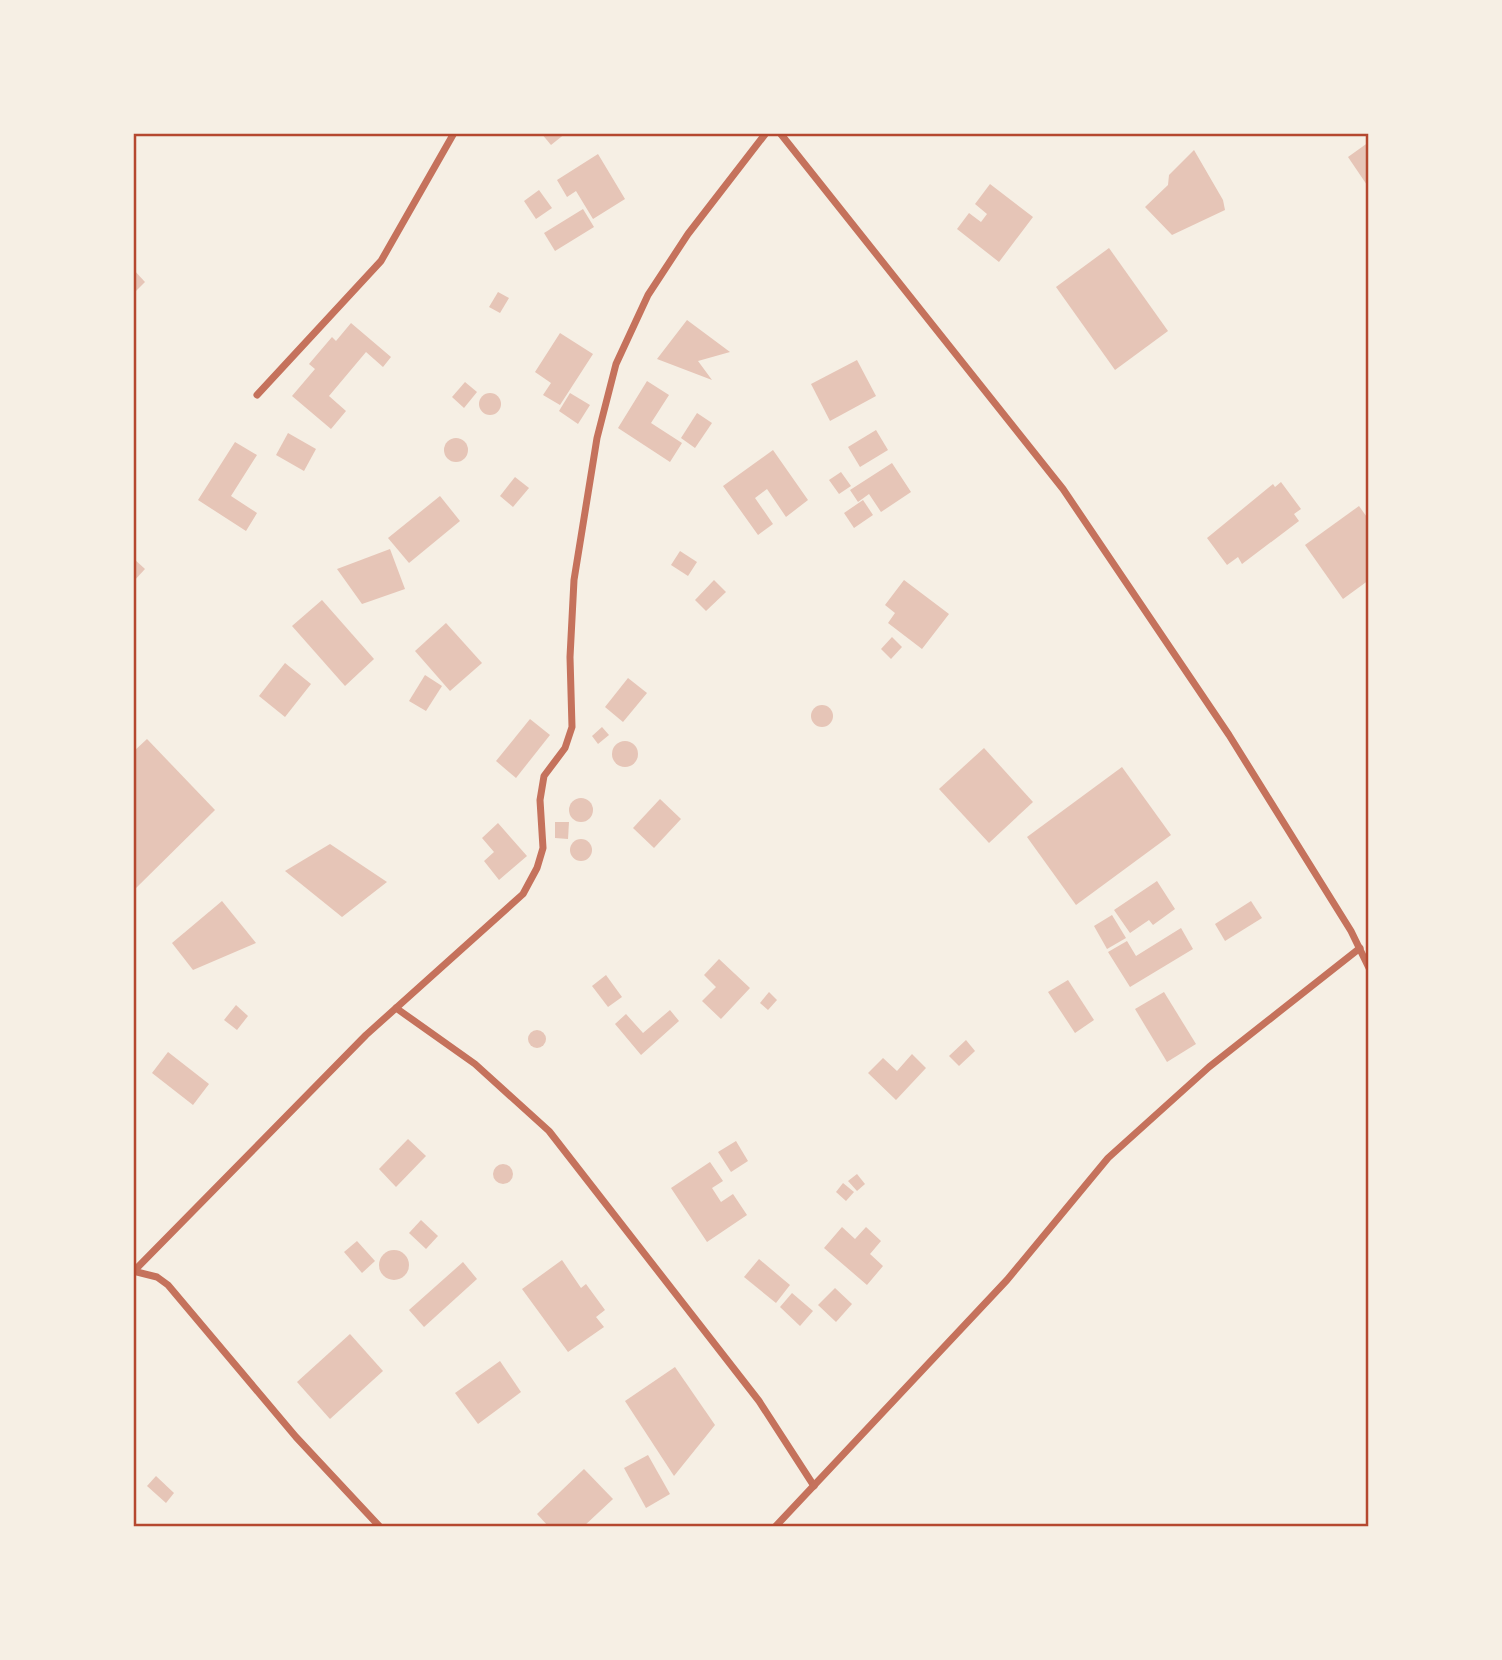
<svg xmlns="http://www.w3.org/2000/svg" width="1502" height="1660" viewBox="0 0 1502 1660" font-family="'Nunito Sans',sans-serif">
<rect width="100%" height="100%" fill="#f6efe4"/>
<g fill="#e6c5b7">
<polygon points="541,133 566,133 551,145"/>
<polygon points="1369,142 1369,188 1348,157"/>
<polygon points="1194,150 1223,200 1225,210 1172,235 1145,207 1168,185 1169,175"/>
<polygon points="598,154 625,199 593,219 576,191 567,197 557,180"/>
<polygon points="990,184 1033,217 999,262 957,229 969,213 981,222 987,214 975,204"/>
<polygon points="539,190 552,208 536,219 524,201"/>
<polygon points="583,209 594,227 555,251 544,233"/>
<polygon points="1109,248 1168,331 1115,370 1056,287"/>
<polygon points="133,269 145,282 133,294"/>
<polygon points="498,292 509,298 500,313 489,307"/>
<polygon points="687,320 730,352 698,361 712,380 657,359"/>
<polygon points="351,323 391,357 383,367 366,352 329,396 346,411 331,429 292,396 315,369 309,364 332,337 336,341"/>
<polygon points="560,333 593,354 560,405 543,395 551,383 535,372"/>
<polygon points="857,360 876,396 830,421 811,384"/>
<polygon points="647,381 669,395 651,423 682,443 670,462 618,428"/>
<polygon points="465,382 477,392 464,408 452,397"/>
<polygon points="570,393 590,405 578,424 559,411"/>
<circle cx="490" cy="404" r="11"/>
<polygon points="697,413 712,423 695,448 681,438"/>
<polygon points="876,430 888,450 860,467 848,447"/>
<polygon points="288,433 316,449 304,471 276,455"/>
<circle cx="456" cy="450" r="12"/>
<polygon points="235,442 257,455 231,496 257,513 246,531 198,500"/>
<polygon points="773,450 808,500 786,517 767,489 755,498 773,524 758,535 723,486"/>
<polygon points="892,463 911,492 881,512 869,494 858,502 850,490"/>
<polygon points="841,472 851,486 839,494 829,480"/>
<polygon points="515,477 529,488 513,507 500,496"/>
<polygon points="1281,482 1301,509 1294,514 1299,521 1242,564 1238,557 1227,565 1207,538 1273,484 1275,487"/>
<polygon points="440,496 460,521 409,563 388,538"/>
<polygon points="863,500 873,515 854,528 844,513"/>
<polygon points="1359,506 1369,520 1369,580 1343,599 1305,545"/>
<polygon points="390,549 405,589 362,604 337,569"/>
<polygon points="680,551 697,562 688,576 671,565"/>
<polygon points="133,558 145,569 133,582"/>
<polygon points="714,580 726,592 706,611 695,600"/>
<polygon points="904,580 949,614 922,649 888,623 895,613 885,605"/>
<polygon points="322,600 374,659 345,686 292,626"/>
<polygon points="446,623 482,663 450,691 415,651"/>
<polygon points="892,637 902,647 891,659 881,649"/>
<polygon points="285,663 311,684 285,717 259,696"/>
<polygon points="425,675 442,686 426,711 409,701"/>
<polygon points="628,678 647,693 623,722 605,707"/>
<circle cx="822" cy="716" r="11"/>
<polygon points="530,719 550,735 516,778 496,761"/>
<polygon points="602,727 609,735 598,744 592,736"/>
<polygon points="147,739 215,810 133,891 133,752"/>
<circle cx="625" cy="754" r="13"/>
<polygon points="984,748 1033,802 989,843 939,789"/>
<polygon points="1122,767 1171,835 1076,905 1027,837"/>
<circle cx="581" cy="810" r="12"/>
<polygon points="660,799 681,819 654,848 633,828"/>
<polygon points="555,822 569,822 568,839 555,838"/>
<polygon points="498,823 527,856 499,880 484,861 494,852 482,838"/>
<circle cx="581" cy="850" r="11"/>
<polygon points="330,844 387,882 342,917 285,871"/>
<polygon points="1157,881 1175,909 1153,925 1149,920 1130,933 1114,910"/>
<polygon points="222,901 256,943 193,970 172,943"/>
<polygon points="1251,901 1262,918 1225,941 1215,924"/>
<polygon points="1112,915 1126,938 1107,949 1094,926"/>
<polygon points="1181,928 1193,949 1130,987 1108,952 1127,941 1136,956"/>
<polygon points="719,959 750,988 721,1019 702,1001 716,987 704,975"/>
<polygon points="606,975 622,997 608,1007 592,986"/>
<polygon points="1068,980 1094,1020 1075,1033 1048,992"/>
<polygon points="769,992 777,1000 768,1010 760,1003"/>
<polygon points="1164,992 1196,1044 1167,1062 1135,1009"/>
<polygon points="236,1005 248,1016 237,1030 224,1020"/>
<polygon points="670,1010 679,1021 641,1055 615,1024 626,1014 643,1033"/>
<circle cx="537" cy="1039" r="9"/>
<polygon points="966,1040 975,1051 959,1066 949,1056"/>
<polygon points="168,1052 209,1084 193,1105 152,1073"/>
<polygon points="912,1054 926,1068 896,1100 868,1073 883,1058 897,1071"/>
<polygon points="408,1139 426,1156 396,1187 379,1169"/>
<polygon points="736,1141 748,1161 731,1172 718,1152"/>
<polygon points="710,1162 723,1181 712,1188 721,1202 733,1194 747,1215 707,1242 671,1188"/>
<circle cx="503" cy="1174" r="10"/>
<polygon points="857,1174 865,1184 857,1191 848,1181"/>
<polygon points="843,1183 854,1192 846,1201 836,1192"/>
<polygon points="421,1220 438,1236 426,1249 409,1233"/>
<polygon points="842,1227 855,1239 866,1227 881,1241 870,1254 883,1266 867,1285 824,1248"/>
<polygon points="357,1241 375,1261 362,1273 344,1252"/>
<circle cx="394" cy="1265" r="15"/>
<polygon points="759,1259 790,1285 776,1303 744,1277"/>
<polygon points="562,1260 581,1288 586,1284 605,1310 596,1317 604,1327 568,1352 522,1289"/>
<polygon points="463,1262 477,1279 424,1327 409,1310"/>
<polygon points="835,1288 852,1304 836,1322 818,1305"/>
<polygon points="792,1293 813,1311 800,1326 780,1307"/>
<polygon points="350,1334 383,1371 330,1419 297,1382"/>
<polygon points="500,1361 521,1392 478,1424 455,1393"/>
<polygon points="675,1367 715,1425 674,1476 625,1401"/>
<polygon points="648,1455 670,1494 646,1508 624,1468"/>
<polygon points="584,1469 613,1499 583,1527 549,1527 537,1514"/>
<polygon points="156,1476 174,1493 166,1503 147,1486"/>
</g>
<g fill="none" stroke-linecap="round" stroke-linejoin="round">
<g stroke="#c5725c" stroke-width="7">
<polyline points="780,133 1063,489 1229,735 1351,931 1369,968"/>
<polyline points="257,395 381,261 454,133"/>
<polyline points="396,1008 475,1064 549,1131 759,1401 814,1486"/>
<polyline points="133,1271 157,1277 168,1285 296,1437 380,1527"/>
<polyline points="134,1271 366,1035 523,894 537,868 543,848 540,800 544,776 565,748 572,727 570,657 574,580 597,438 616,364 648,295 688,234 766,133"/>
<polyline points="775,1527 1007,1280 1108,1158 1209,1067 1360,948"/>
</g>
</g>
<rect width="1502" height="1660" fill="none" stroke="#f6efe4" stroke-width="270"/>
<rect x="135" y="135" width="1232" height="1390" fill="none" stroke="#b5482f" stroke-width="2.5"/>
</svg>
